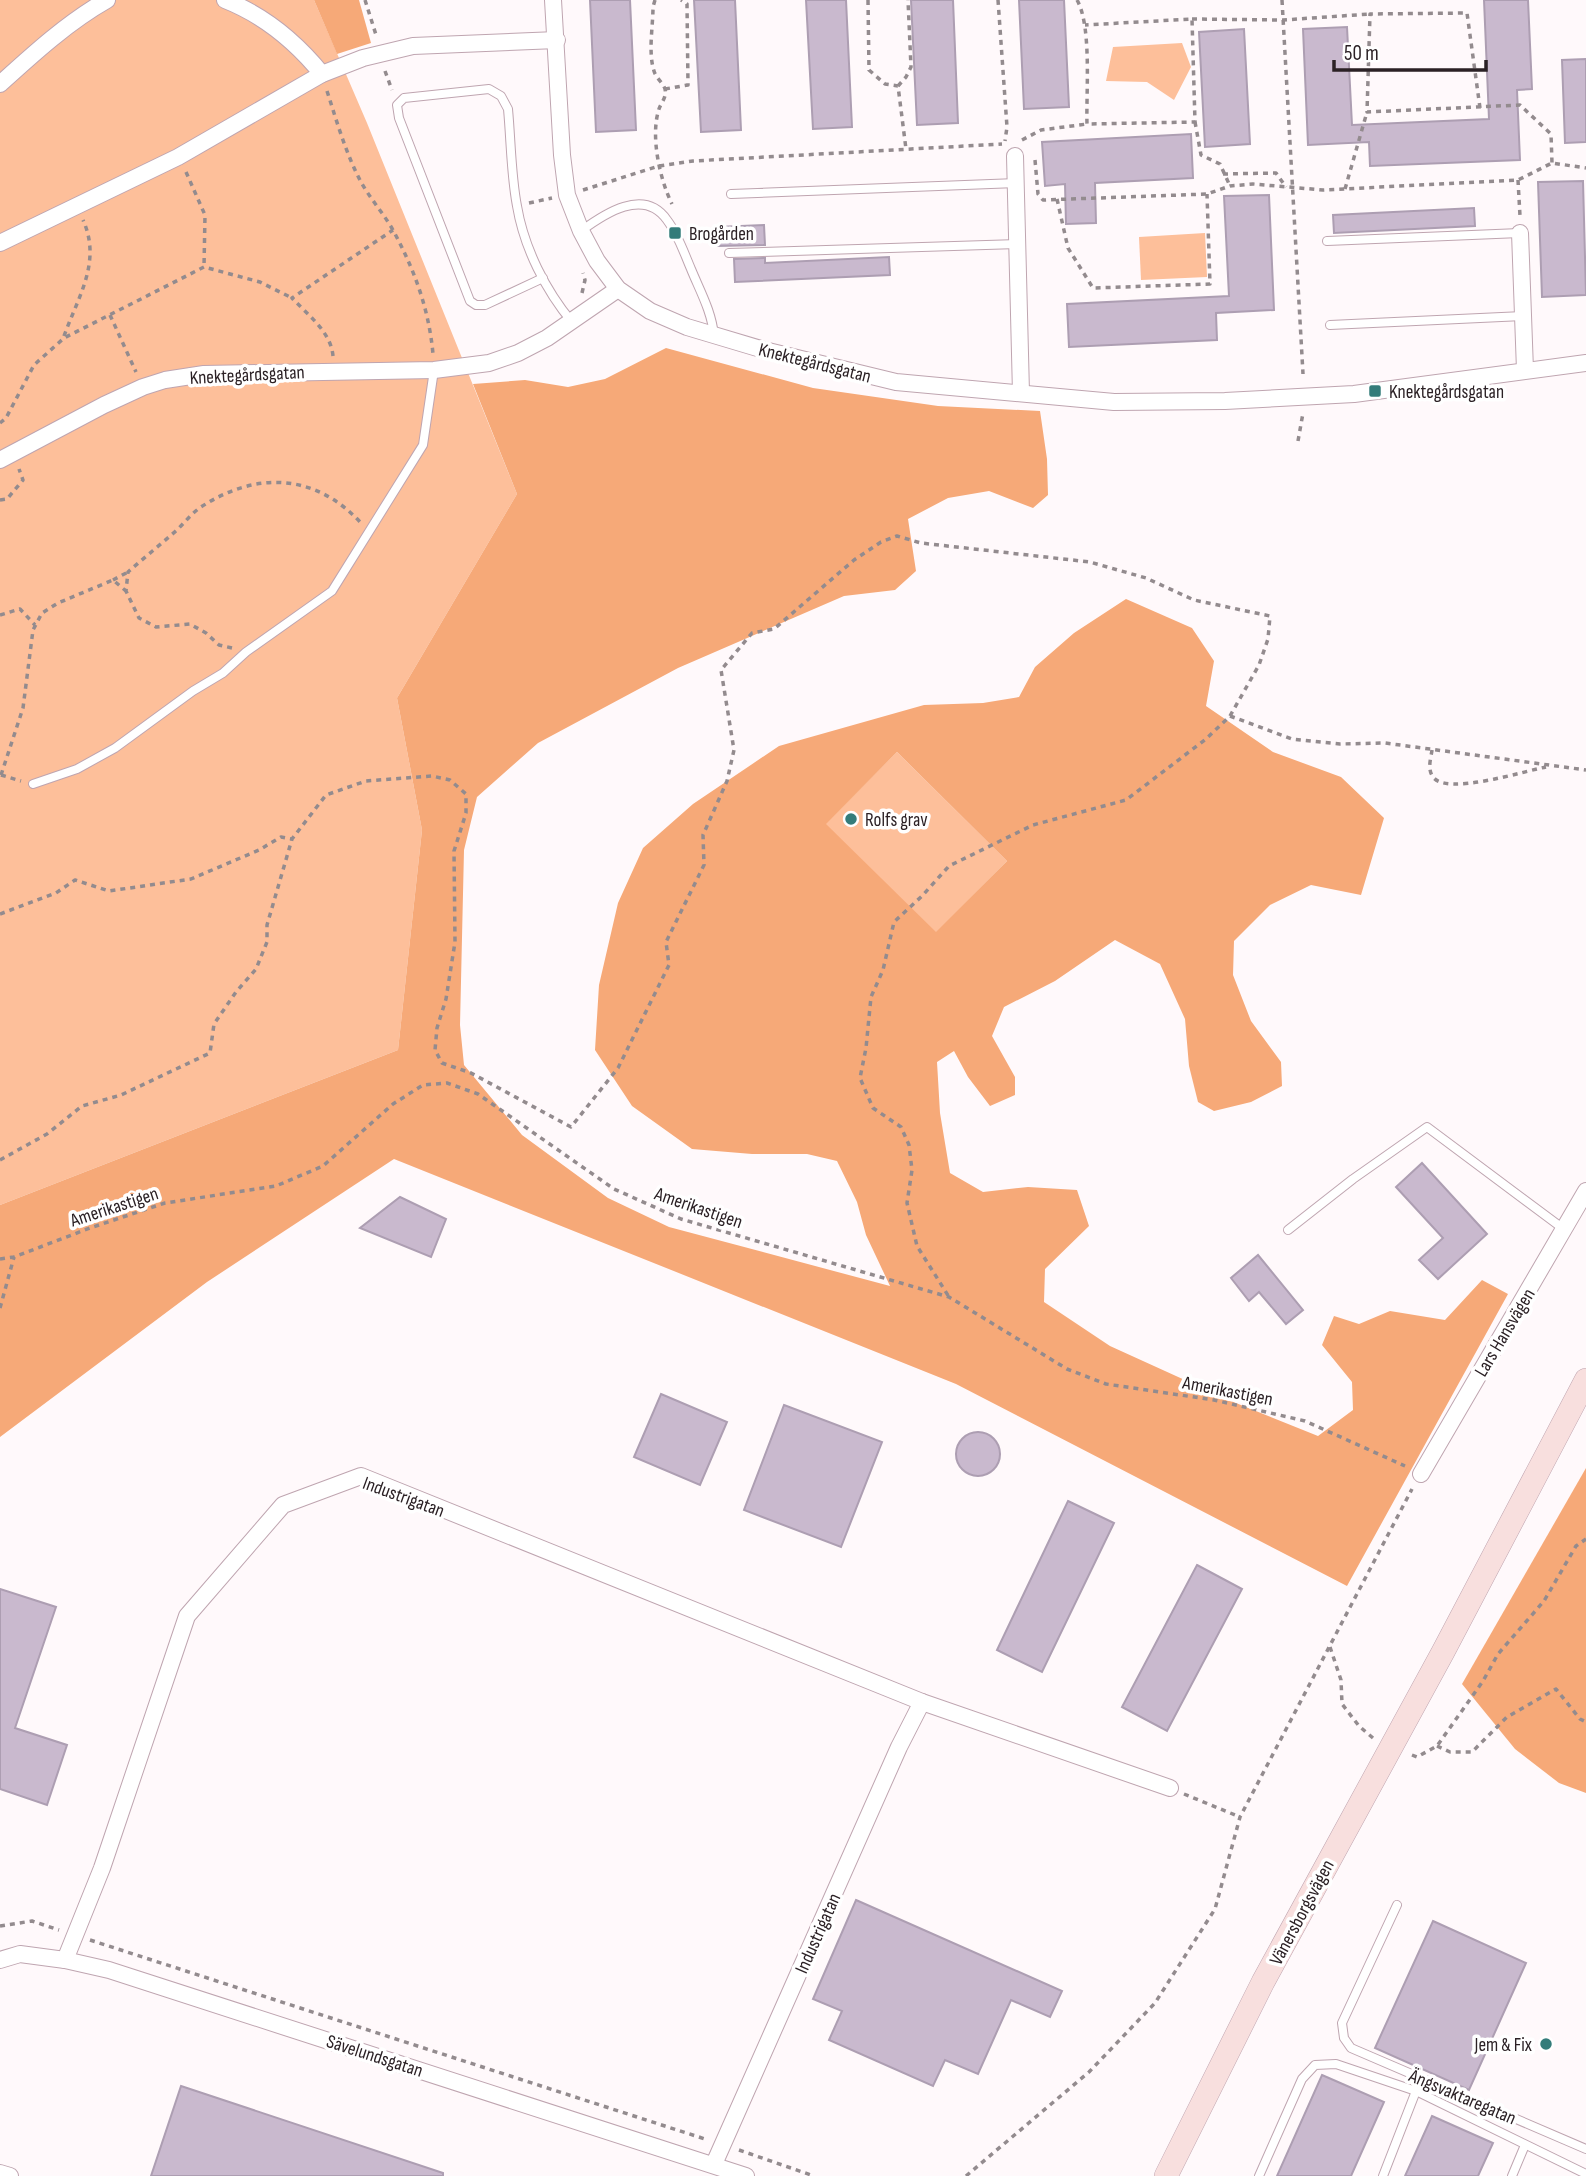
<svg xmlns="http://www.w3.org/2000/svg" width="1586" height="2176" viewBox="0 0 1586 2176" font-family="'Sofia Sans Condensed',sans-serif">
<rect width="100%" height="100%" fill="#fff9fb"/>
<g fill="#fdbf9a">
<polygon points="0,0 314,0 367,123 517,494 397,698 422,830 398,1050 0,1205"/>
<polygon points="1182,43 1191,67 1174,100 1147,82 1106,81 1113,47"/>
<polygon points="1205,233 1207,277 1141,280 1139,237"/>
<polygon points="897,752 1007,861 936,933 825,824"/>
</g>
<g fill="#f6a978" fill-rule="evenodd">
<polygon points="314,0 359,0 371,43 337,54"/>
<path d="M666,348L813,388L938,406L1040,411L1047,459L1048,495L1033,508L989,491L948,498L908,519L916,571L895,590L844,596L678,668L538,743L477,797L464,850L460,1025L464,1065L522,1135L608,1198L669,1227L890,1286L866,1235L857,1202L837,1161L807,1154H752L692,1149L632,1106L595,1050L599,985L618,903L643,848L693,804L779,746L924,705L983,703L1019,697L1035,667L1074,633L1126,599L1192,628L1214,661L1206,706L1273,752L1341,777L1384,818L1361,895L1311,885L1270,905L1234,941L1233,975L1251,1021L1281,1062L1282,1086L1251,1102L1214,1111L1198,1102L1189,1066L1185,1019L1160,964L1115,940L1055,981L1004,1007L992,1036L1015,1077V1095L990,1106L968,1077L954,1051L937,1062L940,1113L950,1173L983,1192L1028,1187L1077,1190L1089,1226L1045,1269L1044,1302L1110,1346L1231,1401L1318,1436L1353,1410L1352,1382L1322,1345L1334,1316L1359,1324L1390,1311L1445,1320L1482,1280L1508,1294L1347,1586L956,1384L394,1159L207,1282L0,1437V1205L398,1050L422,830L397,698L517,494L473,384L525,380L568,387L605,379ZM897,752L1007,861L936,932L826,824Z"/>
<polygon points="1586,1468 1586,1793 1559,1783 1515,1749 1462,1684"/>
</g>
<g fill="#c9b9ce" stroke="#ad9eb2" stroke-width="2">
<polygon points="590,0 630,0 636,130 596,132"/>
<polygon points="694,0 735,0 741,130 701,132"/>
<polygon points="806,0 846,0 852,127 813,129"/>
<polygon points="911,0 953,0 958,123 917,125"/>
<polygon points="1019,0 1064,0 1069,107 1024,109"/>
<polygon points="1484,0 1528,0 1532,89 1517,90 1520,160 1370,166 1369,142 1308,145 1303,29 1347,27 1352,125 1489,119"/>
<polygon points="1244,29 1250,144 1205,147 1199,32"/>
<polygon points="1586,59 1586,142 1565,143 1562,60"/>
<polygon points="1191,134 1193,178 1095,183 1096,223 1066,224 1065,184 1045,186 1042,142"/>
<polygon points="1583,181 1586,295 1542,297 1538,182"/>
<polygon points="1269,195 1274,310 1216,313 1217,340 1069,347 1067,304 1229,296 1224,196"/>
<polygon points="1474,208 1475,226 1334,233 1333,215"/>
<polygon points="764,225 765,245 718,246 718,227"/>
<polygon points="889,257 890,275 735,282 734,259 765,258 765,263"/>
<polygon points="1422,1163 1487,1234 1438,1279 1419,1260 1443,1238 1396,1187"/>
<polygon points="400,1197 446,1219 431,1257 360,1228"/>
<polygon points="1258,1255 1303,1310 1286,1324 1259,1292 1249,1301 1231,1278"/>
<polygon points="661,1394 727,1422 700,1485 634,1457"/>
<polygon points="784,1405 882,1442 841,1547 744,1510"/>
<circle cx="978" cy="1454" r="22"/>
<polygon points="1068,1501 1114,1523 1042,1672 997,1650"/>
<polygon points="1197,1565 1242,1589 1167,1731 1122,1707"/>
<polygon points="0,1589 56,1607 15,1728 67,1745 47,1805 0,1789"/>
<polygon points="856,1900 1062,1991 1050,2017 1011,2000 978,2074 945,2060 933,2086 829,2040 842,2011 813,1999"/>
<polygon points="1433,1921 1526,1963 1469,2090 1375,2048"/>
<polygon points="1322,2075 1384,2102 1351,2176 1277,2176"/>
<polygon points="181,2086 443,2173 443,2176 151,2176"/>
<polygon points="1432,2116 1493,2143 1478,2176 1405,2176"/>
</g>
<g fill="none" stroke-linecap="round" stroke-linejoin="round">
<g stroke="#bfa5b0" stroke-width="10">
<g id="lane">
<polyline points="731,194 1017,183"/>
<path d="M581,231C604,214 644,187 667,220C678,234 684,253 691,269C700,291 712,312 714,336"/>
<polyline points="1327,241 1520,233"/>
<polyline points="729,253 1019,244"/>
<path d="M543,278L485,305H476L470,301L399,118L397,105L404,98L489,89L501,96L508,109C511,141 511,175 517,206C524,248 546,291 572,322"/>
<polyline points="1330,325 1523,316"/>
<polyline points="33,784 77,769 115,748 193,691 223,673 246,652 332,591 423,445 434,370"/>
<polyline points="1288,1230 1353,1179 1427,1127 1565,1230"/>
<polyline points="1397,1905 1342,2023 1344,2038 1351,2048 1586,2149"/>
<polyline points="1259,2176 1302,2079 1315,2065 1336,2064 1416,2091 1586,2174"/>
<polyline points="1383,2176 1416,2091"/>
<polyline points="1512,2176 1525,2145"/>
</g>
</g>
<g stroke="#bfa5b0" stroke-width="18">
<g id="street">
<path d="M225,0C263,15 296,42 322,74"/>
<polyline points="553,0 562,155 567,195 581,231 597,261 618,289 650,311 687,327 764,350 896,382 1114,402 1225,401 1354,394 1586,363"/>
<path d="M0,84C33,54 68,22 107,0"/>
<polyline points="1015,156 1021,393"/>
<polyline points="1520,233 1525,370"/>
<polyline points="0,243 178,157 322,74 363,58 413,46 557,40"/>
<polyline points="0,460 104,405 143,387 165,380 204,374 434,370 489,363 518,353 547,338 618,289"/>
<polyline points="1421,1474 1586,1191"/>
<polyline points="0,1960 20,1954 65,1960 109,1970 746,2176"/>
<polyline points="65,1960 102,1868 187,1616 283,1505 361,1476 922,1702 1170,1788"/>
<polyline points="714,2164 899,1747 922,1702"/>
<polyline points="0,2173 10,2176"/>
</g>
</g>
<g stroke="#bfa5b0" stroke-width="24">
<polyline id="secondary" points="1166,2176 1263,1982 1443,1652 1586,1380"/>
</g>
<g stroke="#938b8e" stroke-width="3.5" stroke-dasharray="5 5" stroke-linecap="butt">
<polyline points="365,0 377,38"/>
<path d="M655,0L653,7C653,27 648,52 654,71C656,78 663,83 665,89C667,97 661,103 659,109C650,136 660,180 672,204"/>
<polyline points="868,0 869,70 885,84 898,86 906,149"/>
<polyline points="998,0 1007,127 1005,141"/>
<path d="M1077,0C1092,26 1086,93 1087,124L1195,122L1192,19L1085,25"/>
<polyline points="1282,0 1303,374"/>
<polyline points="1192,19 1283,20 1370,14"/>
<polyline points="385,71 392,90"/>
<polyline points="898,86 906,77 911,67 908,0"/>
<polyline points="665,89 688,85 687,4 681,0"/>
<path d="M327,91C337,122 346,154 361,182C371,200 385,215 394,232C415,271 429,310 433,354"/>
<polyline points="1480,108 1467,13 1370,14 1367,112 1520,105 1551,134 1552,163"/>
<polyline points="1195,122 1201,155 1220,164 1230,186"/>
<polyline points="1022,140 1041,130 1087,124"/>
<polyline points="1035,160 1038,194 1043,200 1207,194 1230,186 1253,184 1323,190 1518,180 1552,163 1586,168"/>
<polyline points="186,172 205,215 204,267"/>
<polyline points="1223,174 1276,173 1286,187"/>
<polyline points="1518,180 1520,216"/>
<polyline points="1345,189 1367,112"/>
<polyline points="583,190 659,166 693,161 1002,144"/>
<polyline points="1057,199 1068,248 1093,288 1210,284 1207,194"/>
<polyline points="529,203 552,198"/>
<polyline points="582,293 585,280 583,273"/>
<polyline points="110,315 136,372"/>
<path d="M64,336C78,297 102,262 83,220"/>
<path d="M333,356C331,332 308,315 292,298L393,230"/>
<polyline points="0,423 6,418 34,365 64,338 204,267 260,282 292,298"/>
<polyline points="1298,441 1303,413"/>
<polyline points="0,500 7,499 23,480 19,469"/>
<polyline points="113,580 128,572"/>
<polyline points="0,615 20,609 35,625"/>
<path d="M232,648L219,645L206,633L190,624L156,627L139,618L126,591L128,572C144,558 161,544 177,530C185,522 192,513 201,507C256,471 315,473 361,523"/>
<polyline points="1230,716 1292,739 1340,744 1385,743 1586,770"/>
<path d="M1432,750C1431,758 1427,769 1433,777C1447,796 1524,771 1546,767"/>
<polyline points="1,775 23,708 33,630 42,613 58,603 113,580 126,591"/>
<polyline points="1,775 21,781"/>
<polyline points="0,914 56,893 75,880 109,891 191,879 259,850 281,837 292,839"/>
<polyline points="0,1160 47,1134 82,1106 121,1095 210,1053 214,1024 236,992 256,969 267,942 267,925 292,839 326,795 366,781 432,776 450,780 466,794 466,813 454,851 455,942 446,999 437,1028 435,1050 442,1063 471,1073 571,1127 618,1068 669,965 666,942 704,865 703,835 727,781 734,750 721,670 752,633 774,629 854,560 881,542 897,536 921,543 1090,562 1146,578 1194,600 1270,616 1268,639 1259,665 1230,716 1206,739 1126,800 1033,825 949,866 922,896 894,922 883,970 871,997 866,1048 860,1078 873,1108 901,1127 909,1145 912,1170 907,1203 917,1246 949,1297"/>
<polyline points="0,1259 14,1257 90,1228 165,1203 276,1186 323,1166 393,1104 423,1085 447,1083 478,1094 614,1189 681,1219 949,1297 1067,1369 1106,1384 1214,1400 1305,1421 1405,1466"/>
<polyline points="0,1308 14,1257"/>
<polyline points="1330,1647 1341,1680 1342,1704 1359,1726 1373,1738"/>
<polyline points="1437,1746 1450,1752 1472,1752 1507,1717 1556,1689 1580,1719 1586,1722"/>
<polyline points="1412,1755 1417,1757 1437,1746 1483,1681 1498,1654 1544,1601 1576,1546 1586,1539"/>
<polyline points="1184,1794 1240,1817"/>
<polyline points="0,1926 32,1921 59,1930"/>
<polyline points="90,1940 705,2139"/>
<polyline points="739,2150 814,2176"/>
<polyline points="966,2176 1089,2072 1155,2003 1215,1909 1240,1817 1412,1489"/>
</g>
<use href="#lane" stroke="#fff" stroke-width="8"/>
<use href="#street" stroke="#fff" stroke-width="16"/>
<use href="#secondary" stroke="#f8dfde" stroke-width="23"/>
</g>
<g fill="#347c7a" stroke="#fff" stroke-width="2.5">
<rect x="668" y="226" width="14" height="14" rx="3.5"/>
<rect x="1368" y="384" width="14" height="14" rx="3.5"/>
<circle cx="851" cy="819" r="7"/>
<circle cx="1546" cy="2044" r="7"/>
</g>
<g text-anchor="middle" stroke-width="7" stroke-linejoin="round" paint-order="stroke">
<g font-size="19" fill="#2b2125" stroke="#fff" text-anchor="start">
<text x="689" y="240">Brogården</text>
<text x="1389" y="398">Knektegårdsgatan</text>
<text x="865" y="826">Rolfs grav</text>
<text x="1532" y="2051" text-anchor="end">Jem &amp; Fix</text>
</g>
<g font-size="19" fill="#2b2125" stroke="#fff">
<text transform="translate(815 362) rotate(14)" y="7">Knektegårdsgatan</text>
<text transform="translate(247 374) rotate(-3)" y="7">Knektegårdsgatan</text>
<text transform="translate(114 1206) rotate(-18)" y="7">Amerikastigen</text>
<text transform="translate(699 1207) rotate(19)" y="7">Amerikastigen</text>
<text transform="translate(1504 1332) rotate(-59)" y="7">Lars Hansvägen</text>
<text transform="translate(1228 1390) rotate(11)" y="7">Amerikastigen</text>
<text transform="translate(404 1496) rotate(20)" y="7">Industrigatan</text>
<text transform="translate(1301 1912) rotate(-62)" y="7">Vänersborgsvägen</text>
<text transform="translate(817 1933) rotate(-66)" y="7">Industrigatan</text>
<text transform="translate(375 2055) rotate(18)" y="7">Sävelundsgatan</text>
<text transform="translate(1463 2096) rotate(23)" y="7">Ängsvaktaregatan</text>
</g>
</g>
<path d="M1334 60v10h152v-10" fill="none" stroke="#2b2125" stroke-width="3.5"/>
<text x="1344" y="60" font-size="21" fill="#2b2125" stroke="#ffffff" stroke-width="5" paint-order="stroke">50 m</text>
</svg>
